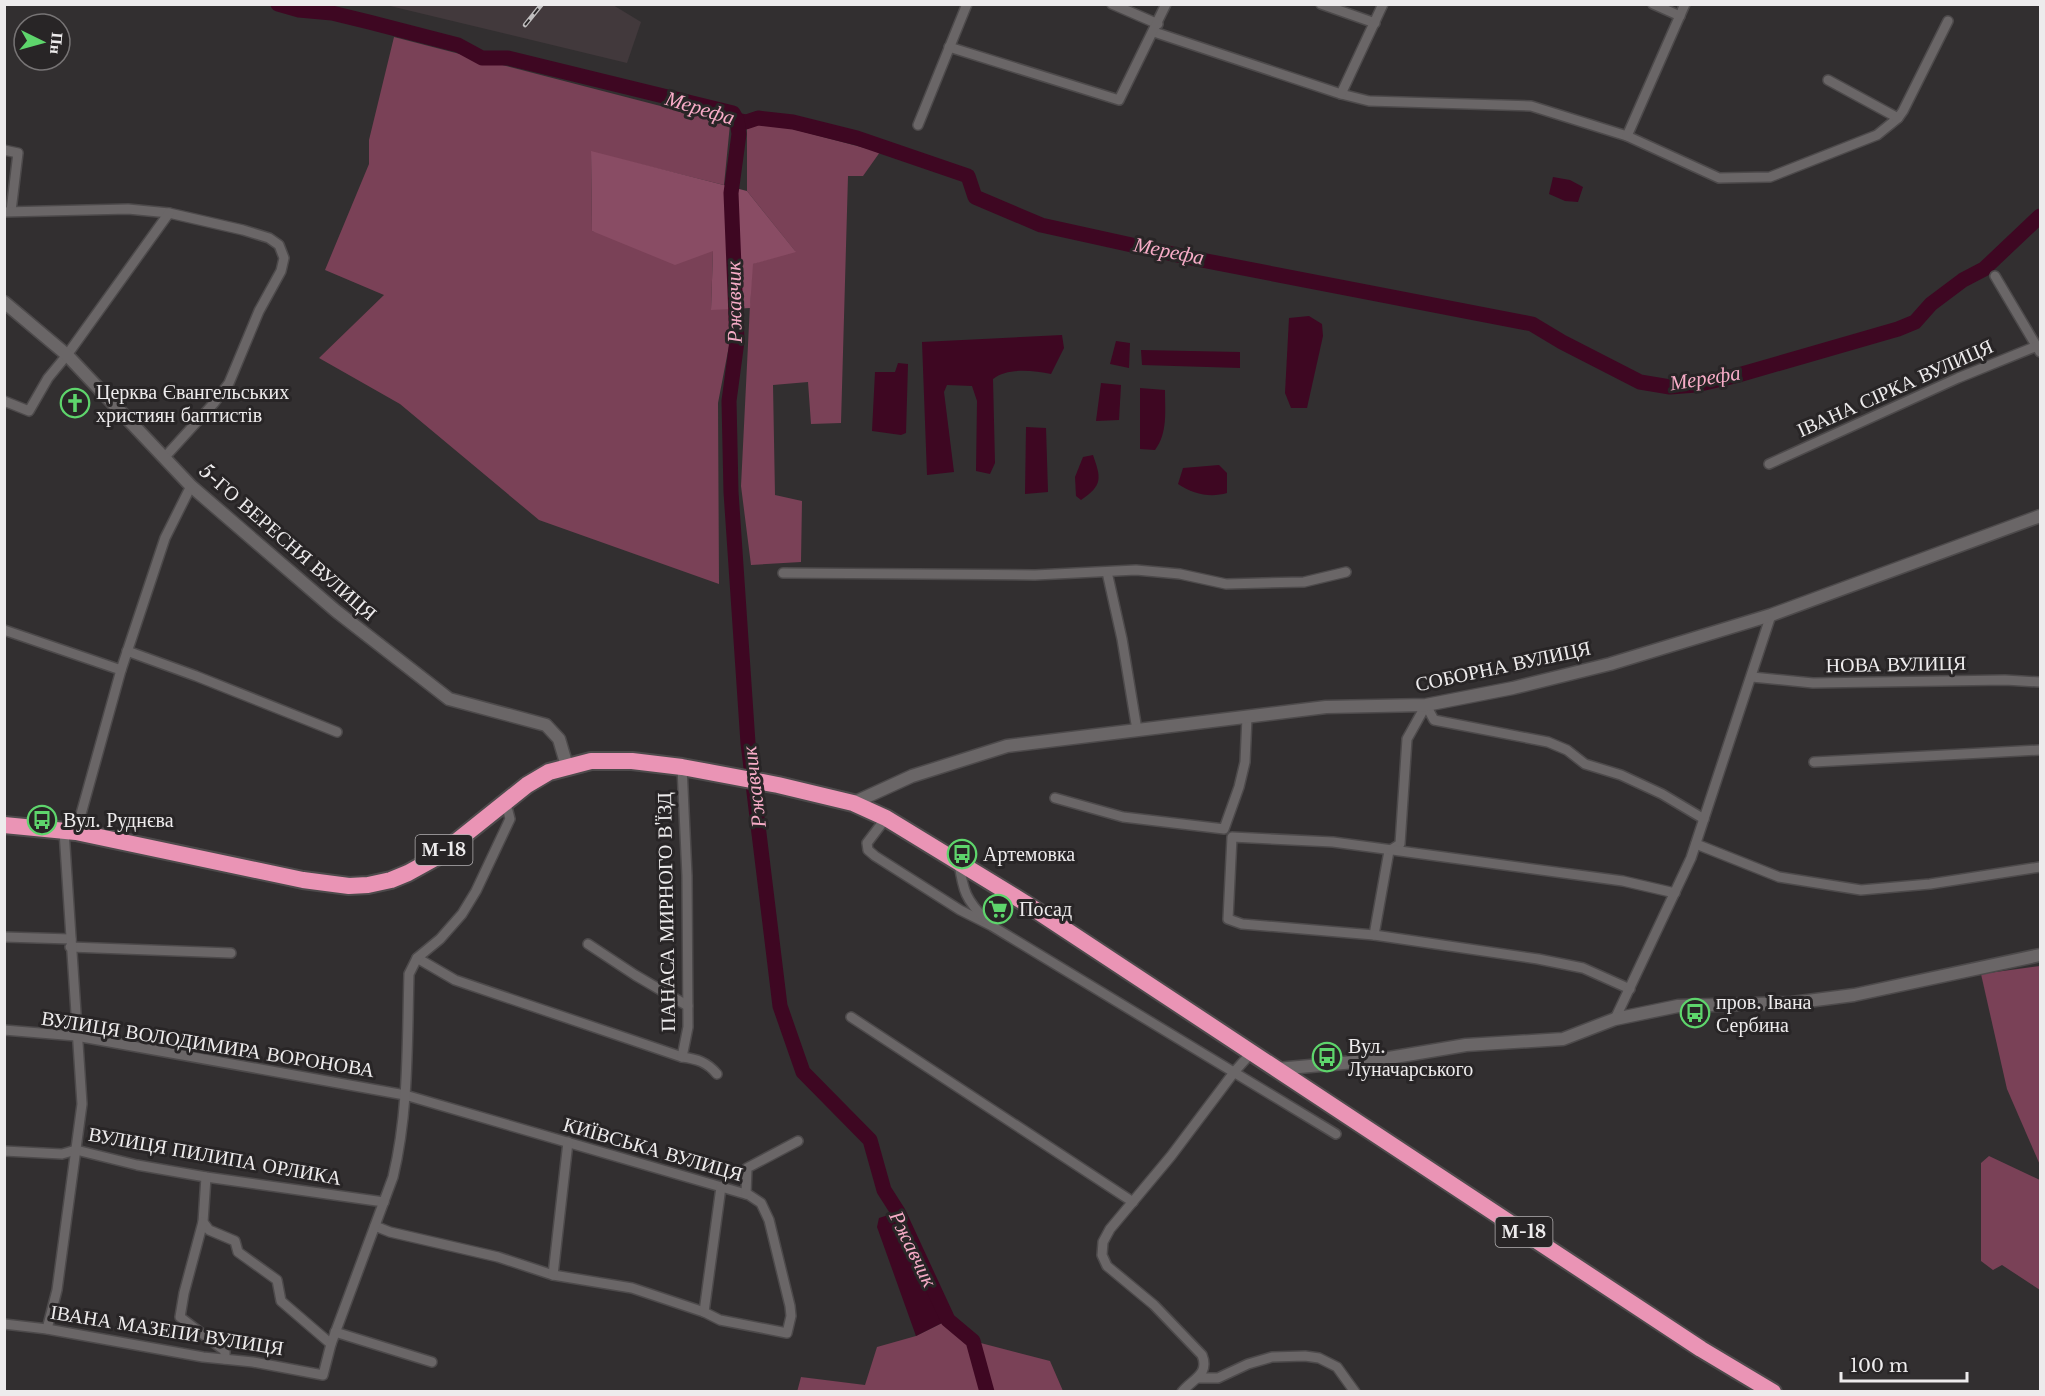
<svg xmlns="http://www.w3.org/2000/svg" width="2045" height="1396" viewBox="0 0 2045 1396" font-family="'Libre Baskerville',serif">
<rect width="100%" height="100%" fill="#322f30"/>
<polygon fill="#42393c" points="386,5 613,5 641,22 627,63"/>
<g fill="#7a4157">
<polygon points="394,37 730,124 724,185 591,152 592,231 713,251 711,309 736,309 718,403 719,584 539,520 400,404 319,358 384,295 325,270 369,164 369,140"/>
<polygon points="762,121 880,152 863,176 848,176 841,423 811,424 808,382 773,385 775,495 802,501 801,562 751,565 741,486 752,264 795,251 747,191 747,128"/>
<polygon points="2040,966 2040,1165 2007,1089 1981,974"/>
<polygon points="1989,1156 2040,1180 2040,1290 2002,1265 1993,1270 1981,1261 1981,1163"/>
<polygon points="948,1320 973,1341 1050,1361 1063,1391 797,1392 801,1377 865,1385 877,1347 916,1336"/>
</g>
<polygon fill="#894c64" points="591,151 747,191 796,252 753,264 750,308 711,310 713,251 675,265 592,231"/>
<g fill="#3e0722">
<polygon points="1553,177 1570,180 1583,187 1578,202 1565,201 1549,194"/>
<polygon points="1309,316 1322,324 1323,336 1307,408 1291,408 1285,393 1289,318"/>
<path d="M1062,335L1064,348L1051,374C1034,371 1008,367 993,379L995,463L990,474L976,471L977,401L972,386L947,385L944,392L954,472L927,475L922,342Z"/>
<polygon points="1116,341 1130,343 1129,368 1110,364"/>
<polygon points="1141,350 1240,352 1240,368 1142,365"/>
<polygon points="898,363 908,364 906,433 901,435 872,431 875,372 895,372"/>
<polygon points="1101,383 1121,385 1119,420 1096,421"/>
<path d="M1140,388L1165,390C1165,411 1168,433 1155,450L1140,449Z"/>
<polygon points="1026,427 1046,428 1048,492 1025,494"/>
<path d="M1093,455C1101,478 1103,485 1081,500L1076,496L1075,477L1083,457Z"/>
<path d="M1219,465L1227,473V493C1210,498 1193,494 1178,484L1183,468Z"/>
<polygon points="898,1212 948,1320 916,1336 877,1227 879,1218"/>
</g>
<g fill="none" stroke-linecap="round" stroke-linejoin="round">
<g stroke="#3e0722" stroke-width="15">
<polyline points="278,4 299,10 332,13 369,22 458,45 482,58 508,58 733,113 737,120 746,122 758,118 793,122 857,138 968,176 975,197 1041,225 1191,258 1532,324 1562,342 1640,382 1670,387 1696,385 1735,376 1898,329 1915,322 1931,304 1963,280 1984,269 2040,216"/>
<polyline points="737,120 739,134 731,193 737,341 729,401 731,492 748,743 780,1006 803,1072 870,1140 884,1190 898,1212 948,1320 973,1341 987,1392"/>
</g>
<g stroke="#4d4a4b" stroke-width="12">
<g id="street">
<polyline points="1112,4 1158,24"/>
<polyline points="1321,4 1375,23"/>
<polyline points="1653,4 1680,16"/>
<polyline points="1154,32 1341,94 1369,101 1531,106 1627,136 1719,178 1770,177 1877,135 1898,118 1903,111 1948,21"/>
<polyline points="949,47 1119,100 1166,4"/>
<polyline points="1828,80 1898,118"/>
<polyline points="1341,94 1383,4"/>
<polyline points="918,125 967,4"/>
<polyline points="1627,136 1685,4"/>
<polyline points="4,150 18,153 11,211"/>
<polyline points="4,212 128,209 169,213 243,230 269,238 279,245 284,258 281,271 259,311 229,383 214,403 164,458"/>
<polyline points="1995,276 2040,352"/>
<polyline points="4,401 29,411 48,378 67,355 169,213"/>
<polyline points="1769,464 1958,378 2037,346"/>
<polyline points="1107,572 1122,639 1137,730"/>
<polyline points="783,573 1035,575 1136,570 1180,574 1226,584 1304,582 1346,572"/>
<polyline points="4,630 121,670"/>
<polyline points="127,651 196,676 337,732"/>
<polyline points="1752,677 1813,683 2005,680 2040,682"/>
<polyline points="1814,762 2040,750"/>
<polyline points="1055,798 1123,817 1224,829 1239,787 1245,762 1247,717"/>
<polyline points="886,818 867,843 868,850 875,856 960,910 992,926 1336,1134"/>
<polyline points="76,832 121,670 165,538 191,486"/>
<polyline points="1696,844 1779,877 1861,890 1930,884 2040,867"/>
<path d="M959,863C963,891 966,900 986,920"/>
<polyline points="1374,935 1389,851 1400,844 1407,739 1426,705 1434,720 1548,742 1567,750 1585,764 1621,775 1662,794 1704,819"/>
<polyline points="4,937 71,939"/>
<polyline points="588,944 635,975 688,1006"/>
<polyline points="70,947 231,953"/>
<path d="M417,958L455,980L682,1057C697,1059 707,1062 717,1074"/>
<polyline points="1630,989 1583,968 1538,959 1374,935 1242,924 1228,919 1232,837 1333,842 1623,881 1675,893"/>
<polyline points="851,1017 1133,1202"/>
<polyline points="1615,1019 1691,858 1771,615"/>
<polyline points="4,1030 76,1036 405,1095 749,1195 761,1203 769,1220 790,1306 791,1316 787,1333 720,1320 704,1312 632,1288 553,1275 498,1257 390,1232 375,1226"/>
<polyline points="682,1057 688,1027 687,876 682,767"/>
<polyline points="4,1151 62,1154 76,1150 137,1165 206,1177 384,1202"/>
<polyline points="206,1177 203,1222 209,1230 235,1241 238,1252 277,1280 281,1301 331,1344"/>
<polyline points="746,1194 747,1168 798,1141"/>
<polyline points="203,1222 184,1293 180,1317 225,1351 225,1359"/>
<polyline points="553,1275 568,1142"/>
<polyline points="704,1312 721,1187"/>
<path d="M4,1324L47,1329L203,1357L253,1362L323,1375L331,1344L393,1177C409,1111 407,1041 409,974L417,958L440,939L462,914L476,891L510,819L508,811L503,803"/>
<polyline points="47,1329 57,1290 82,1104 64,831"/>
<polyline points="335,1332 432,1362"/>
<polyline points="1199,1378 1218,1378 1248,1364 1272,1357 1305,1356 1319,1358 1337,1367 1355,1392"/>
<path d="M1182,1392C1192,1379 1210,1375 1202,1355L1154,1305L1107,1266L1102,1255L1103,1242L1110,1229L1171,1156L1235,1071L1252,1052"/>
</g>
</g>
<g stroke="#4d4a4b" stroke-width="15">
<g id="secondary">
<polyline points="4,302 67,355 191,486 336,611 449,699 546,725 559,739 567,766"/>
<polyline points="853,803 912,776 1007,746 1326,707 1426,705 1513,688 1610,664 1771,615 2040,516"/>
<polyline points="1277,1069 1377,1060 1466,1045 1563,1039 1615,1019 1678,1006 1792,1003 1854,995 2040,955"/>
</g>
</g>
<g stroke="#4d4a4b" stroke-width="20">
<polyline id="highway" points="4,825 76,832 303,880 349,886 368,885 391,880 408,873 437,857 527,785 549,772 591,761 632,761 682,767 778,785 853,803 886,818 1025,903 1701,1349 1773,1392"/>
</g>
<use href="#street" stroke="#6a6667" stroke-width="9"/>
<use href="#secondary" stroke="#6a6667" stroke-width="12"/>
<use href="#highway" stroke="#ea94b5" stroke-width="16"/>
<g stroke="#bfbdbe" stroke-width="4.5">
<polyline id="rail" points="525,25 542,4"/>
</g>
<use href="#rail" stroke="#282526" stroke-width="2" stroke-dasharray="7" stroke-linecap="butt"/>
</g>
<defs>
<g id="church-ring" transform="scale(1.5)"><circle r="9.5" fill="#282526" stroke="#5ed56c" stroke-width="1.5"/><path d="M-1.2-6h2.4v3.5h3.3v2.4h-3.3V6h-2.4V-.1h-3.3v-2.4h3.3Z" fill="#5ed56c"/></g>
<g id="bus-ring" transform="scale(1.5)"><circle r="9.5" fill="#282526" stroke="#5ed56c" stroke-width="1.5"/><path d="M-5-6H5V4H4V6H2V4H-2V6H-4V4H-5ZM-3.5-4V0h7V-4ZM-3.5 1.2v1.5H-2V1.2ZM2 1.2v1.5H3.5V1.2Z" fill="#5ed56c"/></g>
<g id="supermarket-ring" transform="scale(1.5)"><circle r="9.5" fill="#282526" stroke="#5ed56c" stroke-width="1.5"/><path d="M-6-5.5h2.5l.6 2H6L4.5 2H-2.5L-4.4-4H-6ZM-1.5 3.2a1.3 1.3 0 1 0 .1 0ZM3 3.2a1.3 1.3 0 1 0 .1 0Z" fill="#5ed56c"/></g>
</defs>
<g fill-rule="evenodd">
<use href="#church-ring" x="75" y="403"/>
<use href="#bus-ring" x="42" y="820"/>
<use href="#bus-ring" x="962" y="854"/>
<use href="#supermarket-ring" x="998" y="909"/>
<use href="#bus-ring" x="1695" y="1013"/>
<use href="#bus-ring" x="1327" y="1057"/>
</g>
<g text-anchor="middle" stroke-width="6" stroke-linejoin="round" paint-order="stroke">
<g fill="#282526" stroke="#b2b0b1" stroke-width="1.5">
<rect x="415.5" y="835" width="57" height="30" rx="4.5"/>
<rect x="1495.5" y="1217" width="57" height="30" rx="4.5"/>
</g>
<g font-size="18" font-weight="bold" fill="#edebec">
<text x="444" y="856">М-18</text>
<text x="1524" y="1238">М-18</text>
</g>
<g font-size="20" fill="#edebec" stroke="#282526">
<text transform="translate(1895 388) rotate(-24)" y="7">ІВАНА СІРКА ВУЛИЦЯ</text>
<text transform="translate(288 542) rotate(41)" y="7">5-ГО ВЕРЕСНЯ ВУЛИЦЯ</text>
<text transform="translate(1896 664) rotate(-1)" y="7">НОВА ВУЛИЦЯ</text>
<text transform="translate(1503 666) rotate(-12)" y="7">СОБОРНА ВУЛИЦЯ</text>
<text transform="translate(666 912) rotate(-91)" y="7">ПАНАСА МИРНОГО В'ЇЗД</text>
<text transform="translate(208 1044) rotate(9)" y="7">ВУЛИЦЯ ВОЛОДИМИРА ВОРОНОВА</text>
<text transform="translate(653 1149) rotate(16)" y="7">КИЇВСЬКА ВУЛИЦЯ</text>
<text transform="translate(215 1156) rotate(10)" y="7">ВУЛИЦЯ ПИЛИПА ОРЛИКА</text>
<text transform="translate(167 1330) rotate(9)" y="7">ІВАНА МАЗЕПИ ВУЛИЦЯ</text>
</g>
<g font-size="20" fill="#edebec" stroke="#282526" text-anchor="start">
<text x="96" y="399">Церква Євангельських<tspan x="96" dy="23">християн баптистів</tspan></text>
<text x="63" y="827">Вул. Руднєва</text>
<text x="983" y="861">Артемовка</text>
<text x="1019" y="916">Посад</text>
<text x="1716" y="1009">пров. Івана<tspan x="1716" dy="23">Сербина</tspan></text>
<text x="1348" y="1053">Вул.<tspan x="1348" dy="23">Луначарського</tspan></text>
</g>
<g font-size="21" font-style="italic" fill="#f7acc7" stroke="#282526">
<text transform="translate(700 108) rotate(17)" y="7">Мерефа</text>
<text transform="translate(1169 251) rotate(11)" y="7">Мерефа</text>
<text transform="translate(734 302) rotate(-91)" y="7">Ржавчик</text>
<text transform="translate(1705 378) rotate(-9)" y="7">Мерефа</text>
<text transform="translate(754 787) rotate(-97)" y="7">Ржавчик</text>
<text transform="translate(913 1249) rotate(64)" y="7">Ржавчик</text>
</g>
</g>
<rect width="2045" height="1396" fill="none" stroke="#edebec" stroke-width="12"/>
<g transform="translate(42 42) rotate(95)"><circle r="28" fill="#282526" stroke="#777475" stroke-width="1.5"/>
<path d="M0-4.5L10 22L0 15L-10 22Z" fill="#5ed56c"/>
<text y="-9" font-size="16" font-weight="bold" text-anchor="middle" fill="#edebec">Пн</text>
</g>
<path d="M1841 1372v9h126v-9" fill="none" stroke="#edebec" stroke-width="3"/>
<text x="1850" y="1372" font-size="18" fill="#edebec" stroke="#282526" stroke-width="4.5" paint-order="stroke">100 m</text>
</svg>
